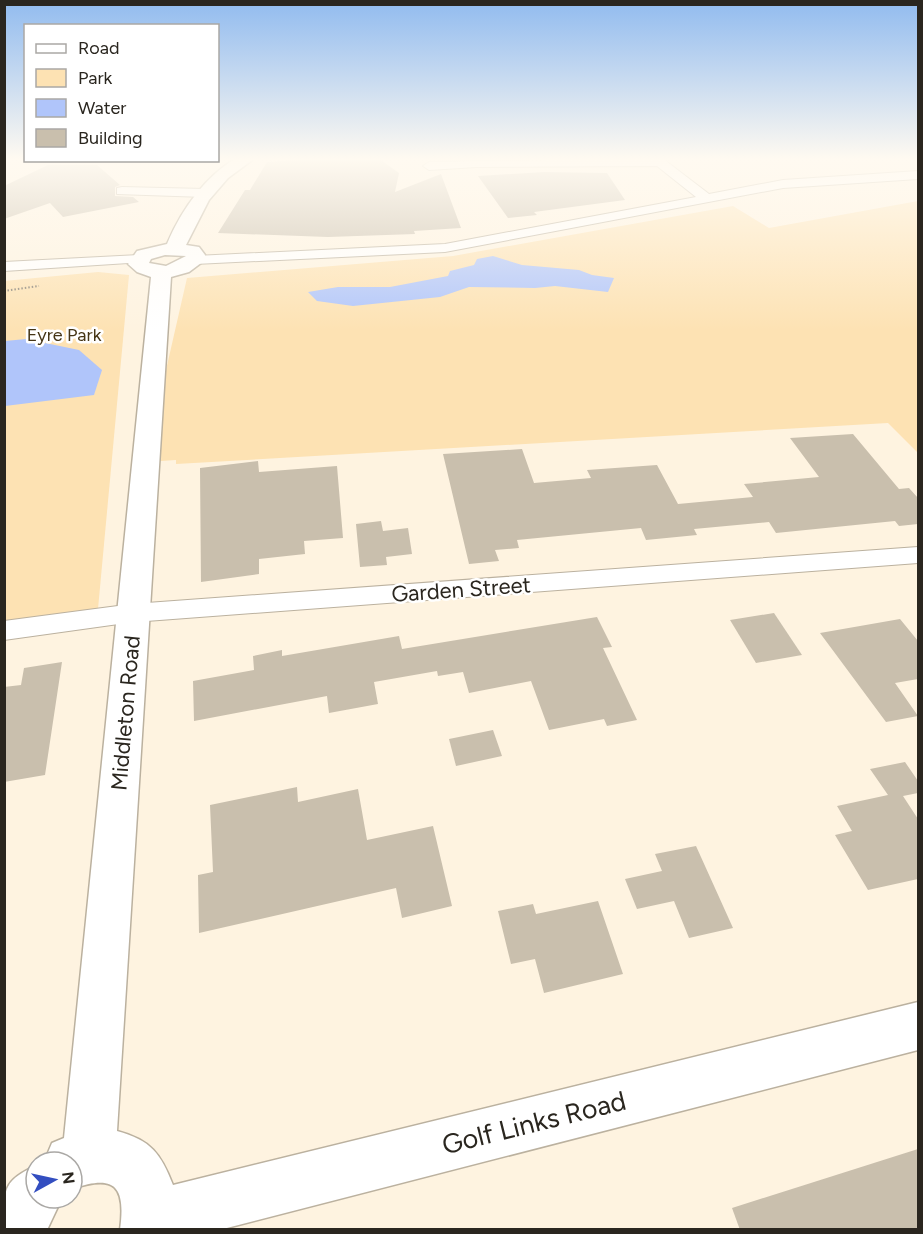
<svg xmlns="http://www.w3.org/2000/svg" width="923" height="1234" viewBox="0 0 923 1234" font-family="Figtree,sans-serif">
<rect width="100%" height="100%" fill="#fef3e0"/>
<g fill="#fde2b3">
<polygon points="918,201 918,453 888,423 176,464 176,460 145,462 187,278 453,256 733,206 769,228"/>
<polygon points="98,272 129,275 98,609 4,623 4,281"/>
</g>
<g fill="#b0c5fa">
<polygon points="493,256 522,265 579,270 592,275 614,278 608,292 555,286 535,288 469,287 440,297 353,306 317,301 308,292 338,287 390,287 448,276 450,271 474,265 477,259"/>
<polygon points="26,339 79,350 102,370 94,395 5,406 5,341"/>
</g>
<g fill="#c9bfad">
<polygon points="329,158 378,158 399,173 395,192 441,174 461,228 414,231 415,234 328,237 218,233 245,190 250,190 267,162"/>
<polygon points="48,165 97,165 120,185 115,187 115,196 133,197 139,202 63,217 50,203 4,219 4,186"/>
<polygon points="544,172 607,173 625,200 534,212 537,215 508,218 478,176"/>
<polygon points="853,434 899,489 909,488 918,498 918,524 899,526 895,521 776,533 769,522 694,529 697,535 646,540 641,528 517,540 519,548 495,550 499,561 469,564 443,454 522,449 534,483 591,478 587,470 657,465 678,504 753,497 744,484 819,477 790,438"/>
<polygon points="258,461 259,472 337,466 343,538 304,541 305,554 259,559 259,574 201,582 200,468"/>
<polygon points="381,521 383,531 408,528 412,554 386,557 387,565 360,567 356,524"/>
<polygon points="774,613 802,655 756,663 730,620"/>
<polygon points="597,617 612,647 603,648 637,720 607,726 604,719 549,730 531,681 469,693 463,672 438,676 437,671 374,682 378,704 329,713 327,696 194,721 193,681 254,670 253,656 282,650 282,656 399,636 402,649"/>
<polygon points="900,619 918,641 918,679 895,683 918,716 886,722 820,633"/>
<polygon points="62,662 45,775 4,782 4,687 21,685 24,668"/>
<polygon points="493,730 502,756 456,766 449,739"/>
<polygon points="905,762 918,781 918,793 903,796 918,819 918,879 868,890 835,835 852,831 837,806 888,795 870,769"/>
<polygon points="297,787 298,802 358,789 367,840 433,826 452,906 402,918 396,888 199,933 198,875 213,872 210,805"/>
<polygon points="696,846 733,928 689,938 674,901 637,909 625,879 662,871 655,854"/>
<polygon points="598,901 623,974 544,993 535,959 511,964 498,911 533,904 536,914"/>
<polygon points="918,1149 918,1230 740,1230 732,1208"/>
</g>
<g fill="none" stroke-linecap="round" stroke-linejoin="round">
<g stroke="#bbb19f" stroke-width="2">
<g id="street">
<polygon points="662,158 709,194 783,180 918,171 918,179 783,188 445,252 195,264 188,260 195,256 445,244 696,197 657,166 476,167 429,170 423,166 429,162"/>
<polygon points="122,187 205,189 211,193 205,197 117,194 117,188"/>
<polygon points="139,255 144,256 146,259 144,262 4,271 4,262"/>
<polygon points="918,547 918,563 133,622 4,640 4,621 133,604"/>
</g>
</g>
<g stroke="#bbb19f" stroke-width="3">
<g id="secondary">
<path d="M236,158H255L228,178L209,200L186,245L199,247L205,255V260L189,272L171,277L117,1131C151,1140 161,1154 173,1185L918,1002V1050L219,1230H120C126,1186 115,1174 72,1189V1162H44L52,1143L64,1138L151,277L137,272L128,264L137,251L167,244C182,209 204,178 236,158ZM165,255L186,256L166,266L149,263L151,259Z"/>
<path d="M36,1166V1198H62L47,1230H4C4,1194 0,1181 36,1166Z"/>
</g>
</g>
<polyline stroke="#8c8578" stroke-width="2" stroke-dasharray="1.5 2" stroke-linecap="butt" points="4,291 39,286"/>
<use href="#street" fill="#fff" fill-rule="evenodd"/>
<use href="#secondary" fill="#fff" fill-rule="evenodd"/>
</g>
<linearGradient id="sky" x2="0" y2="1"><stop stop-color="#91bbef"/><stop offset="0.48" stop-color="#fffaf1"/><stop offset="1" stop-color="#fffaf1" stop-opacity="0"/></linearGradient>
<rect width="923" height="331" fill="url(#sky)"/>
<g text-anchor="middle" stroke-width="5" stroke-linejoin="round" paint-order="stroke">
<g font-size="18" fill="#453516" stroke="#fff">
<text x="64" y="341">Eyre Park</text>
</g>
<g font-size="22" fill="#2a261f" stroke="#fff">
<text transform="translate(461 589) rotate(-4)" y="8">Garden Street</text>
<text transform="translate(125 713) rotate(-85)" y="8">Middleton Road</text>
</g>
<g font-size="27" fill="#2a261f" stroke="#fff">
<text transform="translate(534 1123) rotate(-14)" y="9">Golf Links Road</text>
</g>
</g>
<rect width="923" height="1234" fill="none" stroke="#2a261f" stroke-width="12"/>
<rect x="24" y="24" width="195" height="138" fill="#ffffff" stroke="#aaa8a5" stroke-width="1.5"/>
<rect x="36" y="44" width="30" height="9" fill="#ffffff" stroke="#aaa8a5" stroke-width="1.5"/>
<text x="78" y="54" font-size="18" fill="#2a261f">Road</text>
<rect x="36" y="69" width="30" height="18" fill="#fde2b3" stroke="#aaa8a5" stroke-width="1.5"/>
<text x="78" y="84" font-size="18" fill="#2a261f">Park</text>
<rect x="36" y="99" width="30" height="18" fill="#b0c5fa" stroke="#aaa8a5" stroke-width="1.5"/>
<text x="78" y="114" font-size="18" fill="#2a261f">Water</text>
<rect x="36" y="129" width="30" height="18" fill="#c9bfad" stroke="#aaa8a5" stroke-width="1.5"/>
<text x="78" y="144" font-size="18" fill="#2a261f">Building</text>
<g transform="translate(54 1180) rotate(82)"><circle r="28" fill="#ffffff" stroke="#aaa8a5" stroke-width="1.5"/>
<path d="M0-4.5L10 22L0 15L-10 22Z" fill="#334ec0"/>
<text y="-9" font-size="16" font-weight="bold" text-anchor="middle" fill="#2a261f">N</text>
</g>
</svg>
